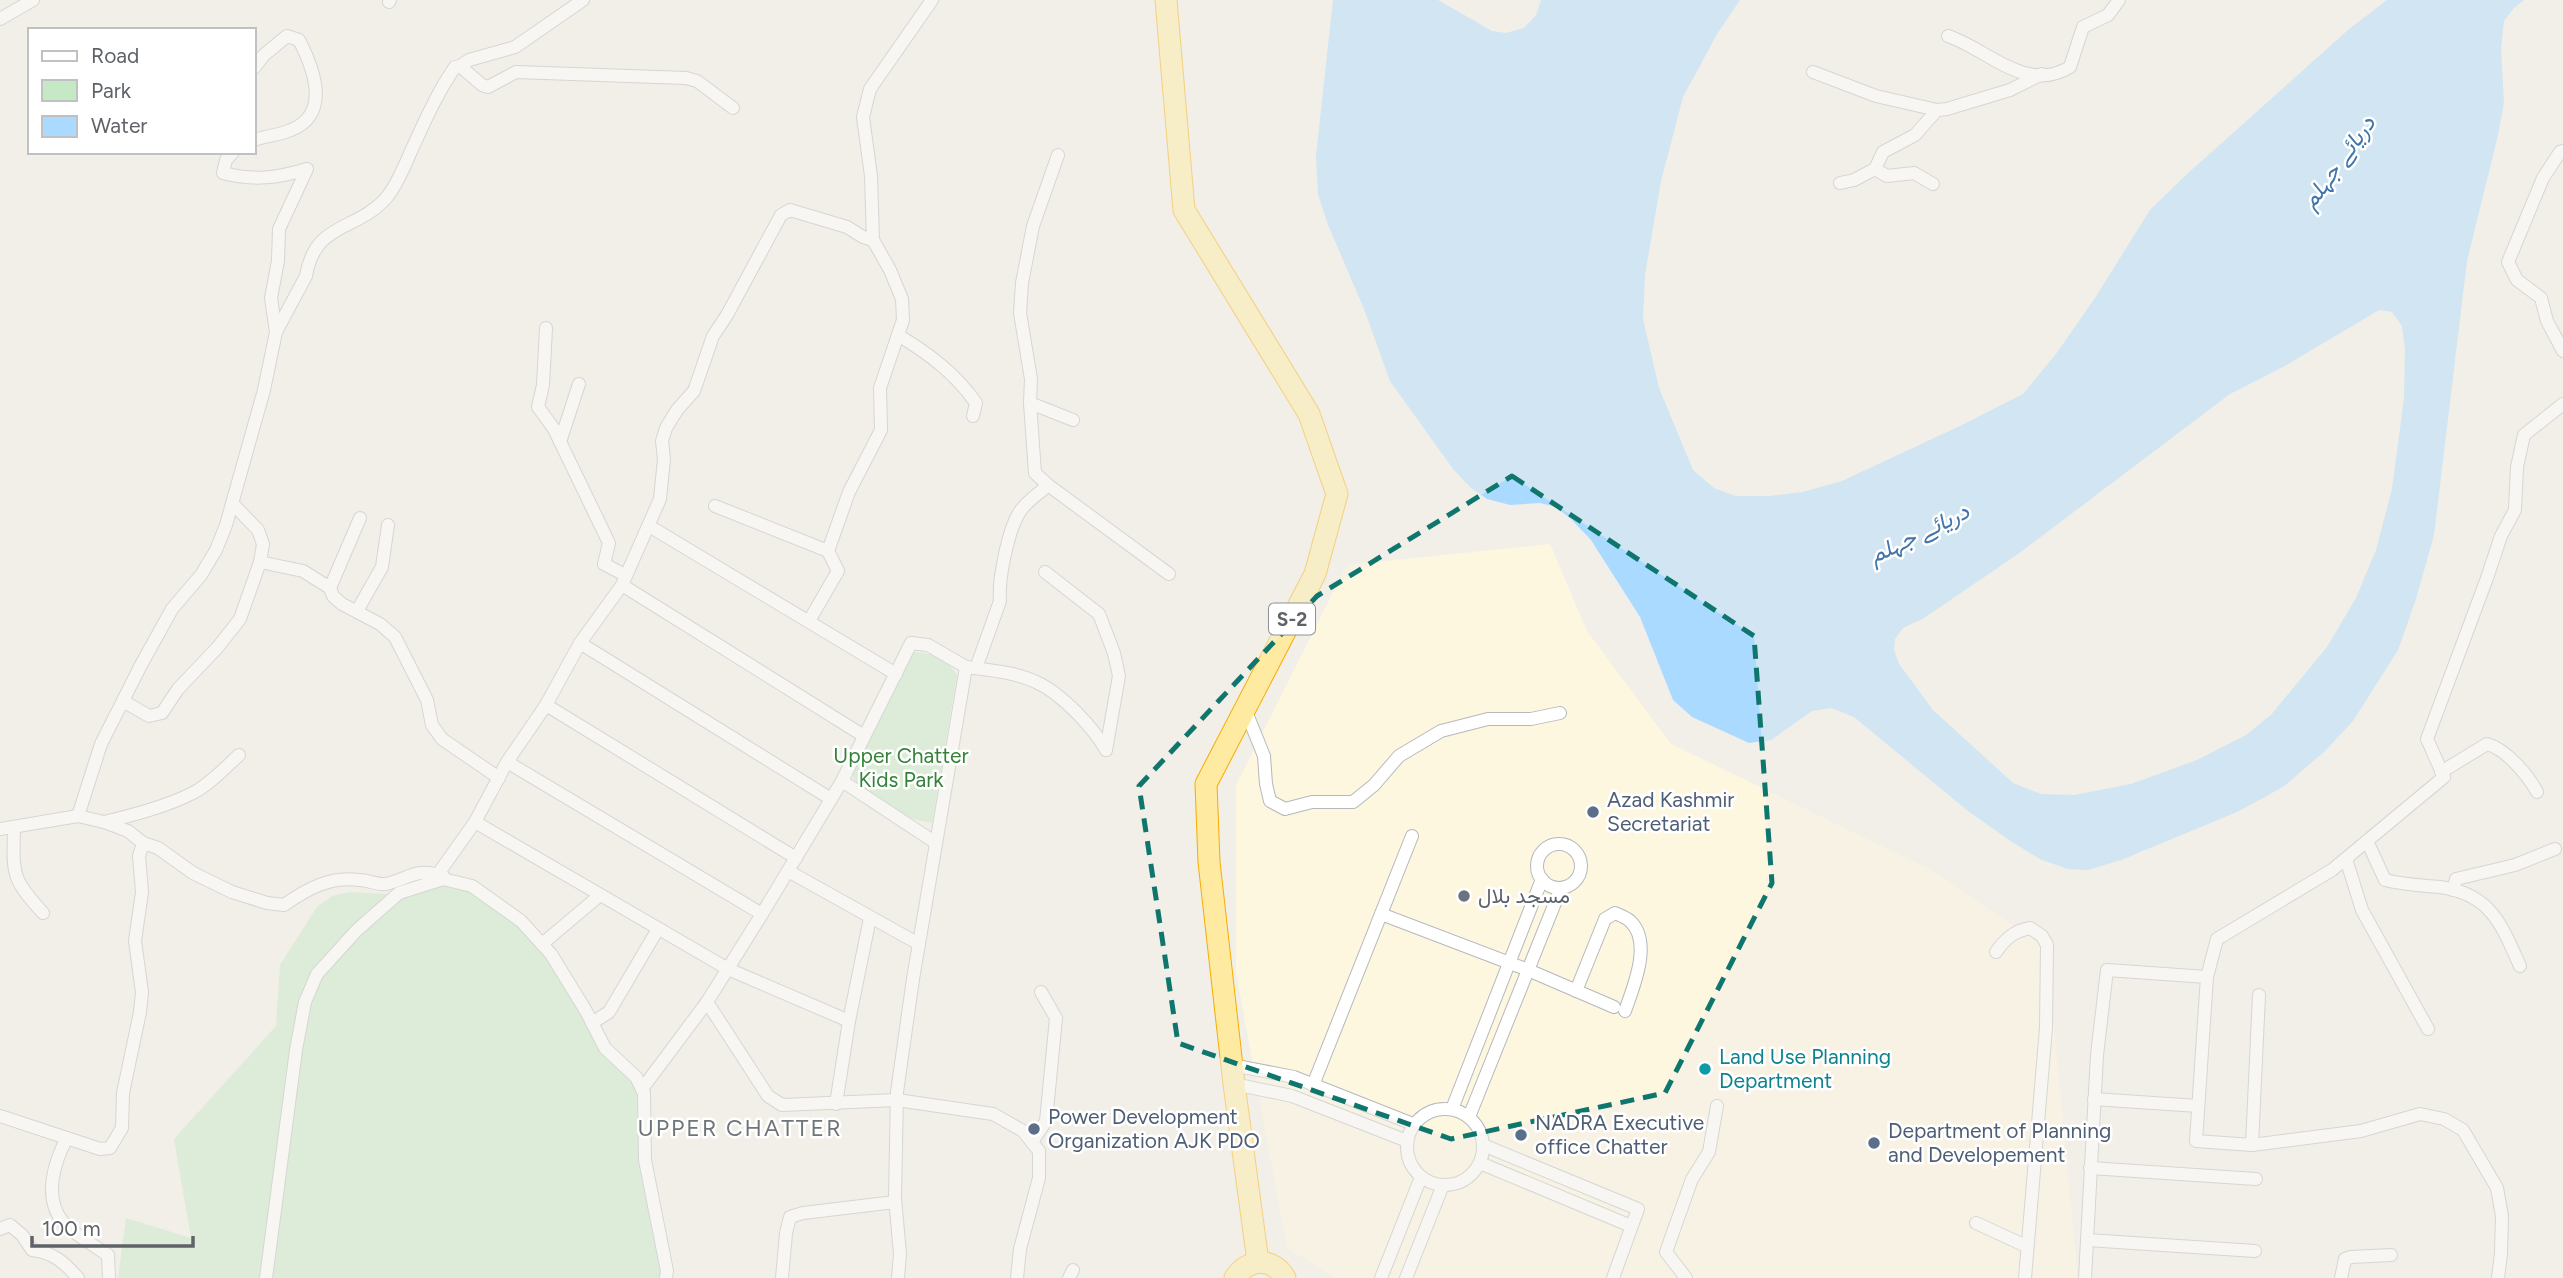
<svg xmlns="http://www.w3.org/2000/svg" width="2563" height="1278" viewBox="0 0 2563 1278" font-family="Figtree,Vazirmatn,sans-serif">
<rect width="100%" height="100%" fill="#f1efe8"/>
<polygon fill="#fef7e0" points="1550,544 1587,631 1671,744 1931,870 2046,948 2078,1278 1336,1278 1287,1248 1236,972 1236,785 1347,565"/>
<g fill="#c5e8c5">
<path d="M914,652C933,653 947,659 957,675L932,823C903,819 865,801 852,775Z"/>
<polygon points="415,883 472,886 551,954 605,1048 636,1077 645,1160 665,1278 118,1278 126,1218 191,1238 174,1139 276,1026 280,965 317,907 332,896 350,892 388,894"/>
</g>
<path fill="#aadaff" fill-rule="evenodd" d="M1333,0H1438L1492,31L1506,33L1524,28L1536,15L1541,0H1740L1717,34L1683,97L1661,181L1645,275L1643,319L1659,388L1693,470L1714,488L1735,496H1769L1803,492L1842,481L1962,425L2023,394L2056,354L2095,298L2150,210L2186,175L2348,30L2387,0H2524L2514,8L2504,21L2501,49L2504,103L2498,135L2467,261L2434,535L2416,599L2398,650L2353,721L2325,751L2283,787L2237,812L2121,860L2088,870L2068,869L2042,860L2012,842L1968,811L1854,717L1831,708L1812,711L1771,740L1749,743L1692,717L1673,700L1640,617L1591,540L1571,519L1556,507L1540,503L1510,505L1487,499L1471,488L1453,469L1390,381L1364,309L1328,225L1318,194L1316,156ZM2379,310L2392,312L2402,326L2405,349L2404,398L2392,489L2376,550L2356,598L2327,647L2271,715L2246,735L2197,760L2131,784L2074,795L2041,794L2013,783L1933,710L1899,664L1894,650L1895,639L1903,628L1924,618L2018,554L2230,394L2283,367Z"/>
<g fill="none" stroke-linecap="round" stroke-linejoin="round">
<g stroke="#b5b8bc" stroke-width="14">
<g id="minor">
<polyline points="389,2 390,0"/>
<polyline points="0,19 33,0"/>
<path d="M1948,36C1987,49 2026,94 2070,67L2083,27L2108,15L2119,0"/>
<polyline points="460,66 469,60 515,47 583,0"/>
<path d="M254,68L264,55L287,36L299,40C314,69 331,114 291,130C280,135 266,136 254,140"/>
<polyline points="1813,72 1876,96 1937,110 1947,109 2010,90 2042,74"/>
<polyline points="2563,151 2560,152 2543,178 2508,262 2517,280 2541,298 2547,321 2563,351"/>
<polyline points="1058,155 1033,226 1022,283 1020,313 1031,379 1030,403 1073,420"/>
<polyline points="1875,169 1887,176 1914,173 1933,184"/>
<polyline points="1840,183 1854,180 1875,169 1883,152 1915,135 1937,110"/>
<polyline points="546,328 543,385 538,407 554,429 609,543 604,564 625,575"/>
<path d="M276,332L306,276C315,221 357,232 387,197C398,183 405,165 412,149C425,121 437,93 455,67L460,66L482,85L488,87L516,72L686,78L697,81L733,108"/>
<path d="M898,335C929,354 955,373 976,403L973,416"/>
<polyline points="1030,403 1035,473 1048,485"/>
<polyline points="560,442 579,384"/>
<polyline points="715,506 828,551 838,571 809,621"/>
<polyline points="649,526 896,674"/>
<polyline points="828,551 849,492 881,430 880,388 903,320 902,299 890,270 873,240 871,176 863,117 870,89 932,0"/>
<polyline points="260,562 303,571 330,588 333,596 342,604 380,624 395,637 427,700 432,725 442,739 499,778"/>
<polyline points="1045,572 1099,614 1114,653 1119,676 1106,750"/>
<polyline points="622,585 864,736"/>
<polyline points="330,588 360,518"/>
<polyline points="357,611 382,567 388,525"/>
<polyline points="580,643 831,799"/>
<path d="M976,668L1000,601C998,580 1008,531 1019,513C1025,502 1039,494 1048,485L1169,574"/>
<polyline points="123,701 149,716 162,713 178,689 217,648 240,619 260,562 263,544 258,530 232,503"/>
<polyline points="546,705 796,858"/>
<polyline points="1245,709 1264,756 1266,784 1270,801 1285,809 1312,802 1353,802 1374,785 1399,756 1441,731 1488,719 1531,719 1560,713"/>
<polyline points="507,762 762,914"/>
<path d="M2441,772L2487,744C2506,749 2528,775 2537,792"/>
<polyline points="842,781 936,843"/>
<path d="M78,816L101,744L141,665L172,609L201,575L216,550L226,525L264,390L276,332L271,298L278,261L279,229L307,169C278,178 253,181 223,173L226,160L233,152"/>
<path d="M104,822C134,815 165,807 193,793C210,784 225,768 239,755"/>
<polyline points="475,822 728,969 849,1021"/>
<path d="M14,828C13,874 11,878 43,913"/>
<path d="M0,829L78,816L104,822L128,831L143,843L158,848L193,873L232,892L267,903L284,905C307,889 330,876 359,880C368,880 377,885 386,884C409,879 415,867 443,876"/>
<path d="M2367,841L2385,880C2404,885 2421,885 2440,887C2491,894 2501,924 2520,966"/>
<circle cx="1559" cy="866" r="22"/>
<polyline points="2346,859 2362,910 2428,1029"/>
<polyline points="788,871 919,944"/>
<polyline points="438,874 475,822 507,762 546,705 580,643 622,585 660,499 664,459 662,441 666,428 677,410 694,391 713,336 727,315 781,215 790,210 847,227 863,237 873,240"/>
<polyline points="2453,890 2456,879 2515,865 2555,849"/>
<polyline points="1381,914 1528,970 1614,1007"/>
<polyline points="542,944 599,896"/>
<path d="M1996,952C2005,939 2014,931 2030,928L2042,936L2047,945L2046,1028L2025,1278"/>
<polyline points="2207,977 2196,1141 2252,1145 2259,995"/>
<path d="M1576,991L1605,919L1615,913C1619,915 1626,917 1630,921C1653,942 1633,988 1625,1011"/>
<polyline points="707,1002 768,1096 782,1105 897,1100 993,1114 1023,1131 1039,1151 1039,1178 1020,1249 1017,1278"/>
<polyline points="592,1023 609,1012 658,929"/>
<polyline points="1232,1065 1294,1077 1413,1124"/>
<polyline points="1234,1084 1292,1096 1407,1141"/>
<polyline points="1313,1085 1412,836"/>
<polyline points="642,1089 707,1002 762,914 842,781 911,643 928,645 966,667"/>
<polyline points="2094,1099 2198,1106"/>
<polyline points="836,1104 849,1021 870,918"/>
<circle cx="1445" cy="1147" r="38"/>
<polyline points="1452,1109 1542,879"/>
<polyline points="0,1116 100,1149 110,1148 122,1128 123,1093 140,1012 142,992 135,941 142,892 139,856 143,843"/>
<polyline points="1469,1117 1561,888"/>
<path d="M67,1138C54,1162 43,1198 63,1222C72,1233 95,1246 108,1255L109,1278"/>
<polyline points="1032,1142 1046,1121 1056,1018 1041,992"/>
<polyline points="1483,1145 1638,1209 1613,1278"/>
<polyline points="2252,1145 2361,1131 2420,1114 2444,1119 2463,1130 2497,1188 2502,1216 2501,1254 2498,1278"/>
<polyline points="1480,1163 1631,1226"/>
<polyline points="2090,1168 2256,1179"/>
<polyline points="1976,1223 2026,1246"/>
<path d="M0,1229L10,1225L22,1235L32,1250C53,1252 65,1263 78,1278"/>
<polyline points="2087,1240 2255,1251"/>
<polyline points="266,1278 296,1050 305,1002 317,974 357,930 399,893 443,879 472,886 521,921 551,954 586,1011 605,1048 636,1077 644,1093 645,1160 667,1271 666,1278"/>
<polyline points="782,1278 786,1233 790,1217 803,1213 895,1202"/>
<path d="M898,1278L900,1254L895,1198L897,1092L913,979L966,667C988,670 1015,672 1036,682C1061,693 1093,727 1106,750"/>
<polyline points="1069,1278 1073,1270"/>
<polyline points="1381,1278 1421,1177"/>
<polyline points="1406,1278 1443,1185"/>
<polyline points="1686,1278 1666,1252 1692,1179 1709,1152 1717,1106"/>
<polyline points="2085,1278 2097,1055 2107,970 2207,977 2217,939 2332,870 2444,777 2427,739 2487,578 2501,536 2515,510 2517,467 2524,435 2563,404"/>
<polyline points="2341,1278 2345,1259 2351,1257 2391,1255"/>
</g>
</g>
<g stroke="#f9ab00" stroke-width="23">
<g id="trunk">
<polyline points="1166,0 1184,210 1309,414 1337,494 1315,574 1206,784 1209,862 1234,1084 1258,1262"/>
<path d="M1235,1278C1248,1258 1273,1257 1285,1278"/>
</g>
</g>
<use href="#minor" stroke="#fff" stroke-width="12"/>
<use href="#trunk" stroke="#feeaa1" stroke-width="21"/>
</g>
<path d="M0 0H2563V1278H0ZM1512,476L1754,636L1772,883L1665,1093L1451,1139L1178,1043L1139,786L1317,596Z" fill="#f1efe8" fill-opacity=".55" fill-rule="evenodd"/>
<path fill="none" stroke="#0f766e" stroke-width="5" stroke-dasharray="14 9" stroke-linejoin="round" d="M1512,476L1754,636L1772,883L1665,1093L1451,1139L1178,1043L1139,786L1317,596Z"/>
<g fill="#5c6f8a" stroke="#fff" stroke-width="2.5">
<circle cx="1593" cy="812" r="7"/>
<circle cx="1034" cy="1129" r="7"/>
<circle cx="1521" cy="1135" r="7"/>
<circle cx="1874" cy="1143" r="7"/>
</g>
<circle fill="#6b7280" stroke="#fff" stroke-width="2.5" cx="1464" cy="896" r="7"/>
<circle fill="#0f9aa8" stroke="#fff" stroke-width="2.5" cx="1705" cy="1069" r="7"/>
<g text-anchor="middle" stroke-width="5" stroke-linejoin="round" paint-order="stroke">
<rect fill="#fff" stroke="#8f9295" stroke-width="2" x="1269" y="603.5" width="46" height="31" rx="5"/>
<g font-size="19" font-weight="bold" fill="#5f6368">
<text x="1292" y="626">S-2</text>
</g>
<g font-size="21" fill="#348238" stroke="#fff">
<text x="901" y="763">Upper Chatter<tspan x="901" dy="24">Kids Park</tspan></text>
</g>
<g font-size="21" fill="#4e5e75" stroke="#fff" text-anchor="start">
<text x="1607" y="807">Azad Kashmir<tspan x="1607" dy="24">Secretariat</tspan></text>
<text x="1048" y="1124">Power Development<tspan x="1048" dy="24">Organization AJK PDO</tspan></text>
<text x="1535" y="1130">NADRA Executive<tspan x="1535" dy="24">office Chatter</tspan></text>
<text x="1888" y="1138">Department of Planning<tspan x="1888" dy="24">and Developement</tspan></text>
</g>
<g font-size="21" fill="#5b616d" stroke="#fff" text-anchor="start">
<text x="1478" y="903">مسجد بلال</text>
</g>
<g font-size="21" fill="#0d838f" stroke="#fff" text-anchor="start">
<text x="1719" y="1064">Land Use Planning<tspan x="1719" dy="24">Department</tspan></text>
</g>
<g font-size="23" font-style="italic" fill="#4174aa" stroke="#fff">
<text transform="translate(2338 162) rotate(-54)" y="8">دریائے جہلم</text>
<text transform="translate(1919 533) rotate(-26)" y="8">دریائے جہلم</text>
</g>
<g font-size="23" letter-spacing="2" fill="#70757a" stroke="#fff">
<text x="740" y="1136">UPPER CHATTER</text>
</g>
</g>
<rect x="28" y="28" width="228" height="126" fill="#ffffff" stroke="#bfc1c3" stroke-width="2"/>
<rect x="42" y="51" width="35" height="10" fill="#ffffff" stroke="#bfc1c3" stroke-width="2"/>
<text x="91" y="63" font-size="21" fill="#5f6368">Road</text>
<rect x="42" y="80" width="35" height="21" fill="#c5e8c5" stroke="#bfc1c3" stroke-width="2"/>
<text x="91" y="98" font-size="21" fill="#5f6368">Park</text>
<rect x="42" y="116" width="35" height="21" fill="#aadaff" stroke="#bfc1c3" stroke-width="2"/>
<text x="91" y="133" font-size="21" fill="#5f6368">Water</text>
<path d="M32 1236v10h161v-10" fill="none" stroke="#5f6368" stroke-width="3.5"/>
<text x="42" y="1236" font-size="21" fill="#5f6368" stroke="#ffffff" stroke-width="5" paint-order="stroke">100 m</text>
</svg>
